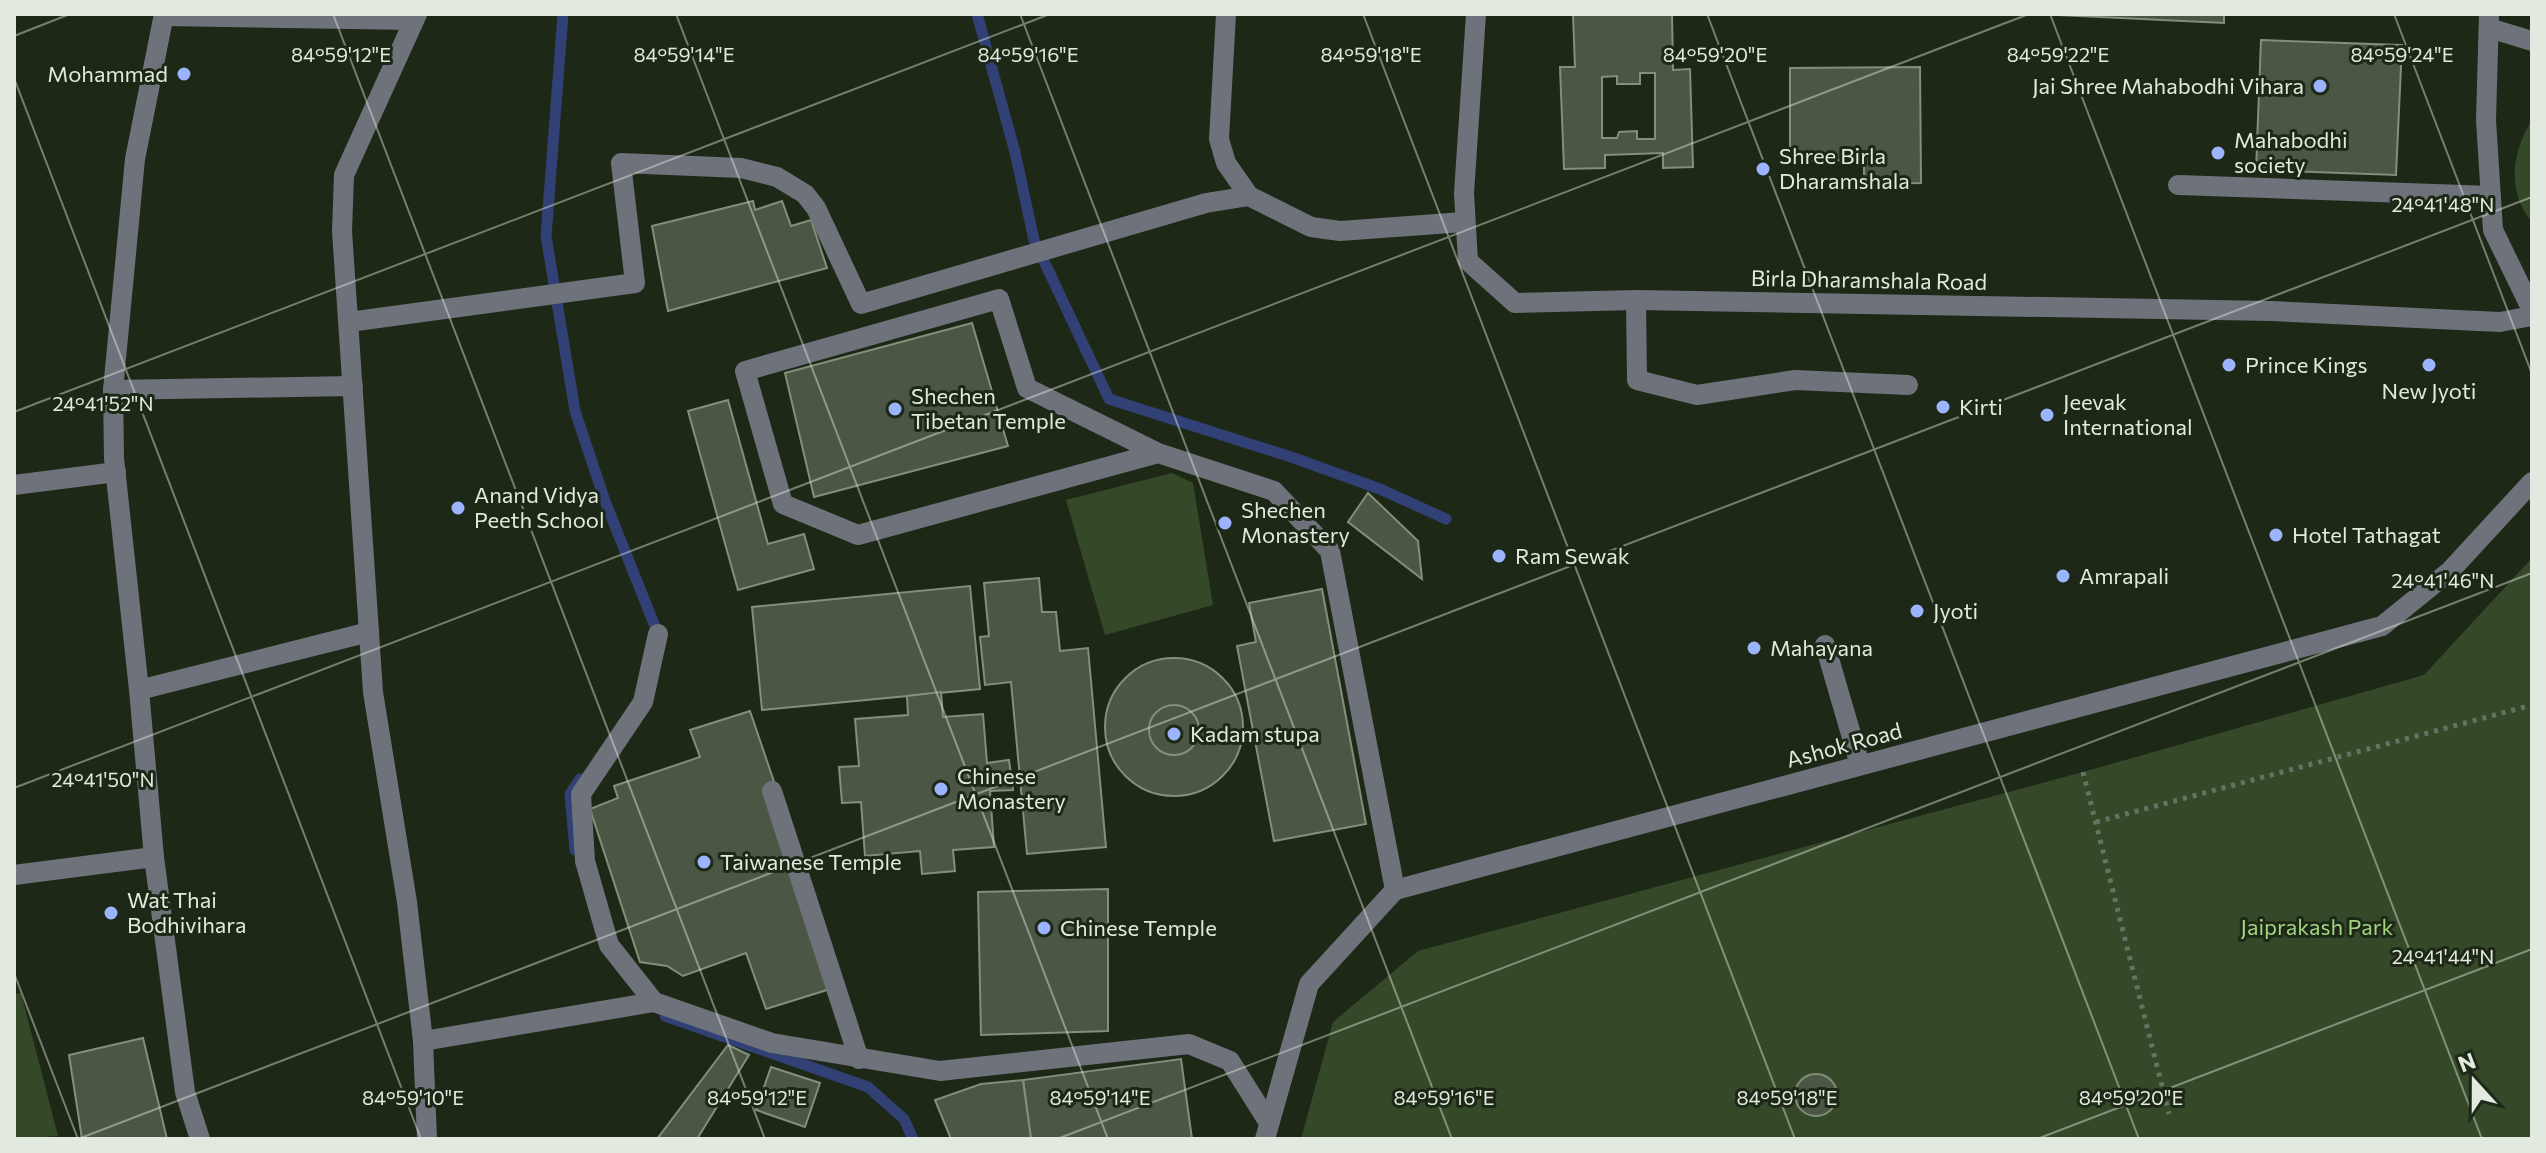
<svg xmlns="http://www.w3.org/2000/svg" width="2546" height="1153" viewBox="0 0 2546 1153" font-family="Commissioner,sans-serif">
<rect width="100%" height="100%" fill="#1d2817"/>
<g fill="#354928">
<path d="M2532,120V222C2506,192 2512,151 2532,120Z"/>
<polygon points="1172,473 1193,483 1213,605 1105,635 1066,500"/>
<polygon points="2532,558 2532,1139 1301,1139 1333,1022 1418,951 2083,772 2424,675"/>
<polygon points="21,993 58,1136 14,1139 14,994"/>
</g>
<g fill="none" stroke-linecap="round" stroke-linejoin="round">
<g stroke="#314075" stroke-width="11">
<polyline points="563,14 546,236 575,411 605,501 658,634 656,639"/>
<polyline points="977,14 1015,152 1034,240 1109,399 1294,458 1380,489 1446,519"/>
<polyline points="575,850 570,794 580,779"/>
<polyline points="665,1016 868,1087 904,1119 913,1139"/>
</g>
</g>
<g fill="#4b5744" stroke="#828f7b" stroke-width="2" fill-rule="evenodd">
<path d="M1573,14H1672L1673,70L1690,69L1693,167L1663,168V153L1605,155V168L1564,169L1560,67H1575ZM1640,73H1655V139H1637V131L1619,132L1617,138H1602V77L1617,76V84H1640Z"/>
<polygon points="2037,14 2224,14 2224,23"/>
<polygon points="2261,40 2402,45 2396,175 2256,170"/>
<polygon points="1920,67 1921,183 1864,184 1864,160 1790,161 1790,68"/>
<polygon points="753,201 755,210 782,201 791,226 811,220 827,268 668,311 652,226"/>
<polygon points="972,323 1008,446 814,497 785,373"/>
<polygon points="728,400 768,544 804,534 814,569 738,590 688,411"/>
<polygon points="1368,493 1418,541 1422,579 1348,522"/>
<polygon points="1039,578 1042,612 1056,612 1060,651 1088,648 1106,847 1027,854 1011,682 985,685 980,637 989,636 984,583"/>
<polygon points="970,586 980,689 762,710 752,607"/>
<polygon points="1322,589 1366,824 1274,841 1237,646 1256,642 1249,603"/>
<circle cx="1174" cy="727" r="69"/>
<polygon points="941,692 943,717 983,714 987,763 1009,760 1013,790 990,791 994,847 953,850 955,871 922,874 920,851 865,856 861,802 842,803 839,767 859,766 855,719 908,715 907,696"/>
<circle cx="1174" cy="730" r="25"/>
<polygon points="750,711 843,985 766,1009 746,953 683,976 667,966 640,962 590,809 618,798 614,786 700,757 690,730"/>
<polygon points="1108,889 1108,1031 981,1035 978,892"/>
<polygon points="143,1038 167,1139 82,1139 69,1055"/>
<polygon points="728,1045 749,1055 697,1139 657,1139"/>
<polygon points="1181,1059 1192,1139 1031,1139 1023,1080"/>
<polygon points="771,1067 820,1083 805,1127 756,1110"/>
<circle cx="1816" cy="1095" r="21"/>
<polygon points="1023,1080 1031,1139 951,1139 935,1100 981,1084"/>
</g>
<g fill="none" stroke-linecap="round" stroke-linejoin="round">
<g stroke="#687263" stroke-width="5" stroke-dasharray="4 6" stroke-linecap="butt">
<polyline points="2083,772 2169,1114"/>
<polyline points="2096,822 2532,705"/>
</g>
<g stroke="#6e727b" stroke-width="20">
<polyline points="417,14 344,175 342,231 373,692 407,902 423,1041 427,1139"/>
<polyline points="1226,14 1219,139 1226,163 1249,196 1311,227 1340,231 1464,222"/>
<polyline points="1476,14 1464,193 1468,261 1515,303 1636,300 2272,311 2500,322 2532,316"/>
<polyline points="2489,14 2486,120 2493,230 2532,310"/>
<polyline points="164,16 414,20"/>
<polyline points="2489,28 2532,41"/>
<polyline points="2178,185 2491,196"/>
<polyline points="1636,300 1637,380 1697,395 1795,380 1908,385"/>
<polyline points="349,322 635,283 621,163 741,168 777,177 805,194 816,208 861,304 1206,203 1249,196"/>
<polyline points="113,390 353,386"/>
<polyline points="1158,453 858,535 783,504 745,371 999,299 1027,388 1158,453 1274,491 1330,551 1395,890"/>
<polyline points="14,485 116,472"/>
<polyline points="658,634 643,702 581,794 585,861 609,945 654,1002 772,1043 940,1071 1189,1044 1230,1061 1269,1123"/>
<polyline points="1825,645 1860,765"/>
<polyline points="139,690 369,632"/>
<polyline points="772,791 859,1059"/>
<polyline points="154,857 139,690 114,458 113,390 135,159 164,14"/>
<polyline points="14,875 154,857 185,1092 200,1139"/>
<polyline points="423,1041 654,1002"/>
<polyline points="1265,1139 1309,984 1395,890 2382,626 2450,571 2532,482"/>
</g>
</g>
<path fill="none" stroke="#e2e9de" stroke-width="2" stroke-opacity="0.45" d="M333,14L765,1139M676,14L1108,1139M1020,14L1452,1139M1363,14L1795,1139M1707,14L2139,1139M2050,14L2482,1139M2394,14L2532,374M14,36L70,14M14,78L421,1139M14,412L1050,14M14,788L2029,14M14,973L78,1139M78,1139L2532,197M1057,1139L2532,573M2037,1139L2532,949"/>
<g fill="#9cb4fd" stroke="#1d2817" stroke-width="3">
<circle cx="184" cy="74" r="8"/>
<circle cx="2320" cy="86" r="8"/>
<circle cx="2218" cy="153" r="8"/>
<circle cx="1763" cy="169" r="8"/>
<circle cx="2229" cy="365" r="8"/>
<circle cx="2429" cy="365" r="8"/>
<circle cx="1943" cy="407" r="8"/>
<circle cx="895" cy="409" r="8"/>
<circle cx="2047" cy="415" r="8"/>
<circle cx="458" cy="508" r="8"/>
<circle cx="1225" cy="523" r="8"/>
<circle cx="2276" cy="535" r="8"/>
<circle cx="1499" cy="556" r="8"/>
<circle cx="2063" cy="576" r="8"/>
<circle cx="1917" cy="611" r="8"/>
<circle cx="1754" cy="648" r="8"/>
<circle cx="1174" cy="734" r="8"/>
<circle cx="941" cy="789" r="8"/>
<circle cx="704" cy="862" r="8"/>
<circle cx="111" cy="913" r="8"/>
<circle cx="1044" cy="928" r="8"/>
</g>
<g text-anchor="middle" stroke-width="6" stroke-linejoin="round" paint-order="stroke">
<g font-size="22" fill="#e2e9de" stroke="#1d2817" text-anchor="start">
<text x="168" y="82" text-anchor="end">Mohammad</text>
<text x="2304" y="94" text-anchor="end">Jai Shree Mahabodhi Vihara</text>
<text x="2234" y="148">Mahabodhi<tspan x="2234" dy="25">society</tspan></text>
<text x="1779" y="164">Shree Birla<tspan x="1779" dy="25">Dharamshala</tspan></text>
<text x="2245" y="373">Prince Kings</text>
<text x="2429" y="399" text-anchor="middle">New Jyoti</text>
<text x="911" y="404">Shechen<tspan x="911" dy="25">Tibetan Temple</tspan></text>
<text x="2063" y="410">Jeevak<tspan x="2063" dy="25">International</tspan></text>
<text x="1959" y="415">Kirti</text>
<text x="474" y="503">Anand Vidya<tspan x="474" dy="25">Peeth School</tspan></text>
<text x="1241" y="518">Shechen<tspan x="1241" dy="25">Monastery</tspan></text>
<text x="2292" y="543">Hotel Tathagat</text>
<text x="1515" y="564">Ram Sewak</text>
<text x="2079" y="584">Amrapali</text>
<text x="1933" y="619">Jyoti</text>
<text x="1770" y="656">Mahayana</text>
<text x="1190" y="742">Kadam stupa</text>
<text x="957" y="784">Chinese<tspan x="957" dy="25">Monastery</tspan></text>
<text x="720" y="870">Taiwanese Temple</text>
<text x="127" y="908">Wat Thai<tspan x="127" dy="25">Bodhivihara</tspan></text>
<text x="1060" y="936">Chinese Temple</text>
</g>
<g font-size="22" fill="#e2e9de" stroke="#1d2817">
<text transform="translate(1869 280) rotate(1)" y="8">Birla Dharamshala Road</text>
<text transform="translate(1844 745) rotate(-15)" y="8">Ashok Road</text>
</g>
<g font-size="22" fill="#a2d482" stroke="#1d2817">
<text x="2317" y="935">Jaiprakash Park</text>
</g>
</g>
<g font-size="20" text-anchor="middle" fill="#e2e9de" stroke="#1d2817" stroke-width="6" stroke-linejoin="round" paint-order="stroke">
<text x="341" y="62">84°59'12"E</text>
<text x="684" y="62">84°59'14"E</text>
<text x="1028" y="62">84°59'16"E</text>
<text x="1371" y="62">84°59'18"E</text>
<text x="1715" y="62">84°59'20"E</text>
<text x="2402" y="62">84°59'24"E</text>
<text x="2058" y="62">84°59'22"E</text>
<text x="2443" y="212">24°41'48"N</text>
<text x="103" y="411">24°41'52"N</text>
<text x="2443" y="588">24°41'46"N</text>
<text x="103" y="787">24°41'50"N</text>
<text x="2443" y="964">24°41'44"N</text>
<text x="413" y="1105">84°59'10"E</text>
<text x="757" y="1105">84°59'12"E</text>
<text x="1100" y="1105">84°59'14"E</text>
<text x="1444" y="1105">84°59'16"E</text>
<text x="1787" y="1105">84°59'18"E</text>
<text x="2131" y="1105">84°59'20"E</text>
</g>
<rect width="2546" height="1153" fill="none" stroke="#e2e9de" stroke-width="32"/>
<g transform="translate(2474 1081) rotate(339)" stroke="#1d2817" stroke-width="6" paint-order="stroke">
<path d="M0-6L14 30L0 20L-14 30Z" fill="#e2e9de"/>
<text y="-12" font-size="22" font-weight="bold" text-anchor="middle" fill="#e2e9de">N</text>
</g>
</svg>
